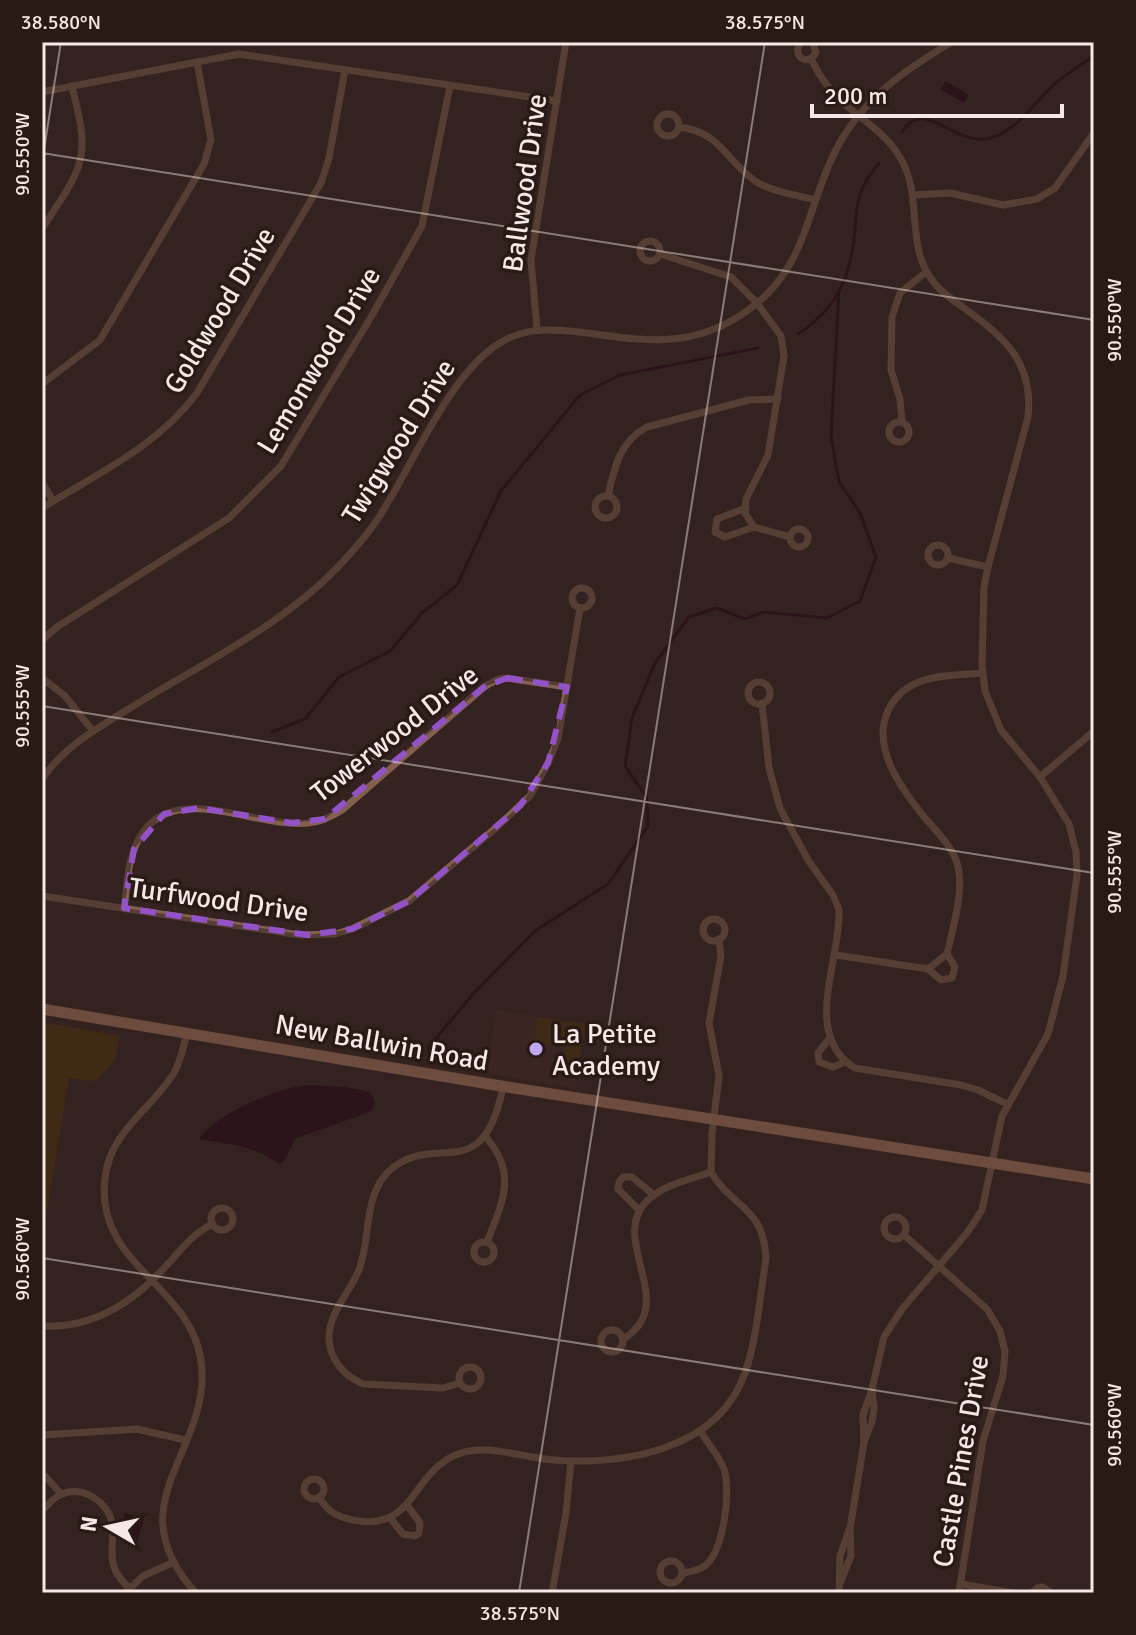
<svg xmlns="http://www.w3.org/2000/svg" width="1136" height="1635" viewBox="0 0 1136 1635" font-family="Signika,sans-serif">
<rect width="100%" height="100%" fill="#342320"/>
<polygon fill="#412924" points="496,1010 585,1024 575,1088 486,1073"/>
<g fill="#4f3107">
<polygon points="538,1017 585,1024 577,1076 561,1073 566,1045 534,1040"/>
<polygon points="42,1022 120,1036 115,1060 95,1081 69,1078 42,1241"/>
</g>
<g fill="#230011">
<polygon points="946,81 969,95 964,103 940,89"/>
<path d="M308,1085L345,1087L370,1092L375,1101L373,1109L364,1114L297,1138C290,1146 288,1160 280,1164L261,1153L240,1146L199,1139C216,1113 277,1088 308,1085Z"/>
<polygon points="125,1513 144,1519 136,1546 125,1544 121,1537 127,1534 129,1529 122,1523"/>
</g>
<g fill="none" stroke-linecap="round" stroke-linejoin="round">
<g stroke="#230011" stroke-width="3">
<path d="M902,132C925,95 954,148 991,138C1018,130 1037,99 1058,81C1070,72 1082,64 1094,56"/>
<path d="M798,334C834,310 849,282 854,239C856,222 855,206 862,189C865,180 873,171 879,163"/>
<polyline points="272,732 305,719 339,677 390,651 422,613 457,585 501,491 580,395 620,375 758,348"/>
<polyline points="428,1048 472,995 535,931 608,884 648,826 647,798 625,766 632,718 655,663 689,617 717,608 745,619 764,612 827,618 860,601 876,557 860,513 839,482 831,435 839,291"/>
</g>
<g stroke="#82604d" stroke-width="7">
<path d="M801,42C790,56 809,68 816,52L812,42"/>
<path d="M811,59C816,68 820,77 827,85C849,115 886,128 903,163C922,200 906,245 932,280C940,292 953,300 964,308C1004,337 1034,362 1028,417L988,567L984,587L982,664L985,691L1001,730L1040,777L1069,824L1076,852L1077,875L1063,976L1048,1034L1002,1116L982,1210L967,1233L902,1309L884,1337L872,1389L874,1408L872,1422L864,1442"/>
<polyline points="42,92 239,54 557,101"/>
<circle cx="668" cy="125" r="11"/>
<path d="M679,127C721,132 725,160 755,181C772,192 796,195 816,200"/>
<polyline points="913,195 950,193 1003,205 1037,199 1055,188 1094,133"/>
<path d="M42,229C55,207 77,181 81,156C85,133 77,109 72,86"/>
<circle cx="650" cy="251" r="10"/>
<polyline points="660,254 731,277 757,303 781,336 784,356 768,455 746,499 745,513 754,527 790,537"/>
<polyline points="537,329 531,260 566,42"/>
<polyline points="42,384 100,340 204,164 211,140 197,62"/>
<circle cx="899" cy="432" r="10"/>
<polyline points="902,422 900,399 891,370 892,317 900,293 926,272"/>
<polyline points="42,482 53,501"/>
<path d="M608,496C614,468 620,441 647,427L749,400L778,399"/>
<circle cx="606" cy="507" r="11"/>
<path d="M42,508C97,474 158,446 197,393L321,183L329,158L345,70"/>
<polyline points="746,508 717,519 715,532 725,537 754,527"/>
<circle cx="799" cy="538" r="9"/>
<circle cx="938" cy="555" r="10"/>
<polyline points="948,558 988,567"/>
<circle cx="582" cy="598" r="10"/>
<polyline points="42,640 57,627 229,518 281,466 371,317 422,226 450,86"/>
<polyline points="42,678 65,696 93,731"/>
<circle cx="759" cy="693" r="11"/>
<path d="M762,703L769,768L780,808L808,860L833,895L839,910C841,961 801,1035 855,1068L961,1085L978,1090L1007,1104"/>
<polyline points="1040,777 1094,731"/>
<path d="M42,779C65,745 101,726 135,705C203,663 281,626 337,568C351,553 366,537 377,520C413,467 451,366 507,339C534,326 559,330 587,333C652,342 699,349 755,305C809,262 807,203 838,146C864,98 906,69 952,42"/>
<polyline points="42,896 300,935 335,934 352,929 409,901 497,827 530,796 548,763 558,739 580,608"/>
<path d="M124,908C127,888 127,866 135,847C164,774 253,829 308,823C321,822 331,817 342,810L484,687L498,679L507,678L567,687"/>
<circle cx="714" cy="930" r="11"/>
<path d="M836,955L928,969L947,954C953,927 965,889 957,863C951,845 937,832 925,818C903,791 872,750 887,713C904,673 946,676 982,673"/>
<polyline points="928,969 941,980 952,978 955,967 947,954"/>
<path d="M187,1033C183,1047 181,1061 174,1073C151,1110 110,1131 105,1178C94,1269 199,1286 202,1371C206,1455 116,1505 196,1593"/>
<polyline points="829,1039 818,1053 819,1062 833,1067 845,1062"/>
<path d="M485,1136C518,1173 503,1201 487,1242"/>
<circle cx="222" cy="1219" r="11"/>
<polyline points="639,1210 618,1189 619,1182 623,1177 632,1177 654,1195"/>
<circle cx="895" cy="1228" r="11"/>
<polyline points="904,1235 987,1309 1000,1331 1005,1351 1003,1376 983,1441 959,1593"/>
<circle cx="484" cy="1252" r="10"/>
<path d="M42,1326C93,1329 134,1302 167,1265C181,1250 193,1233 213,1224"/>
<circle cx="612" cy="1341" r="11"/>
<path d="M623,1339C682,1304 605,1238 649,1199C665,1184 692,1179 711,1172"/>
<circle cx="470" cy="1378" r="11"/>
<path d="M460,1383L443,1388L363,1384C344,1376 329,1359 329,1337C329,1313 350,1292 359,1270C371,1239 363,1197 388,1172C435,1128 482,1191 503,1087"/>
<polyline points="42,1435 137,1429 185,1440"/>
<polyline points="1094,1478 1094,1489"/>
<circle cx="314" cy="1489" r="10"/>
<polyline points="42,1481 46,1477 61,1494"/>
<path d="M319,1497C327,1511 337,1517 353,1520C415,1533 411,1472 458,1454C488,1443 523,1458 554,1460C625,1465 718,1450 745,1373C757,1339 760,1295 766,1259C764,1206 733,1209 711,1172L712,1133L719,1076L709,1023L721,956L719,939"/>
<path d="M42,1510C48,1505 55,1496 62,1494C83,1485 107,1502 112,1522C115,1537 109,1553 114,1567C117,1576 123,1582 129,1588"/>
<polyline points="391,1519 403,1534 415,1536 419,1533 420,1523 407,1505"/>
<circle cx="671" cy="1572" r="11"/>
<path d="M683,1573C690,1572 700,1570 706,1565C724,1549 731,1491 724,1469C719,1456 708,1444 701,1432"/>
<polyline points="841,1581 851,1556 850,1529 864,1442 863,1415 872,1389"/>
<polyline points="961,1584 1013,1593"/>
<polyline points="125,1593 143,1576 174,1562"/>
<polyline points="552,1593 566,1513 571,1461"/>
<polyline points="839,1593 840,1556 849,1530"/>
<polyline points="1032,1593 1037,1588 1043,1587 1051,1593"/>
</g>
<polyline stroke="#b47f61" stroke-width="11" points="42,1009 501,1086 1094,1179"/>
</g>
<path d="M0 0H1136V1635H0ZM507,678L567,687L548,763L520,806L409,901L352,929L308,935L124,908L134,849L164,814L199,808L292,823L325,819L484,687Z" fill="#342320" fill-opacity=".55" fill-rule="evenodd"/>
<path fill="none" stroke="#9352c7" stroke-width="6" stroke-dasharray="16 10" stroke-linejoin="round" d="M507,678L567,687L548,763L520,806L409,901L352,929L308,935L124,908L134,849L164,814L199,808L292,823L325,819L484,687Z"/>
<path fill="none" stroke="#f5e8e6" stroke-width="2" stroke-opacity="0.45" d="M42,153L1094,320M42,162L61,42M42,706L1094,873M42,1258L1094,1425M519,1593L765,42"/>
<circle fill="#bfa9f4" stroke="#2a1a16" stroke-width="3" cx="536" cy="1049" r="8"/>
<g text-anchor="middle" stroke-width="7" stroke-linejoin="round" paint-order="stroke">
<g font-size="28" fill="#f5e8e6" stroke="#2a1a16">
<text transform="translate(524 183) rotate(-82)" y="10">Ballwood Drive</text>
<text transform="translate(219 310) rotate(-59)" y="10">Goldwood Drive</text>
<text transform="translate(318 360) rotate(-59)" y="10">Lemonwood Drive</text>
<text transform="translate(398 441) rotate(-58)" y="10">Twigwood Drive</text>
<text transform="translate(394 733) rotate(-38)" y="10">Towerwood Drive</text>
<text transform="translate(219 899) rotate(8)" y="10">Turfwood Drive</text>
<text transform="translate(382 1042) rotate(10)" y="10">New Ballwin Road</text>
<text transform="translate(960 1461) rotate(-80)" y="10">Castle Pines Drive</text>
</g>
<g font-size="28" fill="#f5e8e6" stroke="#2a1a16" text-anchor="start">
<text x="552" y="1043">La Petite<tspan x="552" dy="32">Academy</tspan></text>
</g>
</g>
<rect width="1136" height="1635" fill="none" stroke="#2a1a16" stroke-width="88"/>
<g transform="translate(108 1527) rotate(279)" stroke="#2a1a16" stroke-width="6" paint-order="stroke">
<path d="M0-6L14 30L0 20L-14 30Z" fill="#f5e8e6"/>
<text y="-12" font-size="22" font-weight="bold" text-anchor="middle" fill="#f5e8e6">N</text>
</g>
<path d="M812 104v12h250v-12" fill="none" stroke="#f5e8e6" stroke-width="4"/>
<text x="824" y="104" font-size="24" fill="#f5e8e6" stroke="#2a1a16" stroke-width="6" paint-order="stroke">200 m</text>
<rect x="44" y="44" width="1048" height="1547" fill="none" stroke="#f5e8e6" stroke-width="3"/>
<g font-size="20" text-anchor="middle" fill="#f5e8e6">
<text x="61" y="29">38.580°N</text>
<text x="765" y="29">38.575°N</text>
<text transform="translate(22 154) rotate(-90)" y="7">90.550°W</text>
<text transform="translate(1114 320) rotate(-90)" y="7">90.550°W</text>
<text transform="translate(22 706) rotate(-90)" y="7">90.555°W</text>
<text transform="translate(1114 872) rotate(-90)" y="7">90.555°W</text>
<text transform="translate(22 1259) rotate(-90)" y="7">90.560°W</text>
<text transform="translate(1114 1425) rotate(-90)" y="7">90.560°W</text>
<text x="520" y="1620">38.575°N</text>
</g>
</svg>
